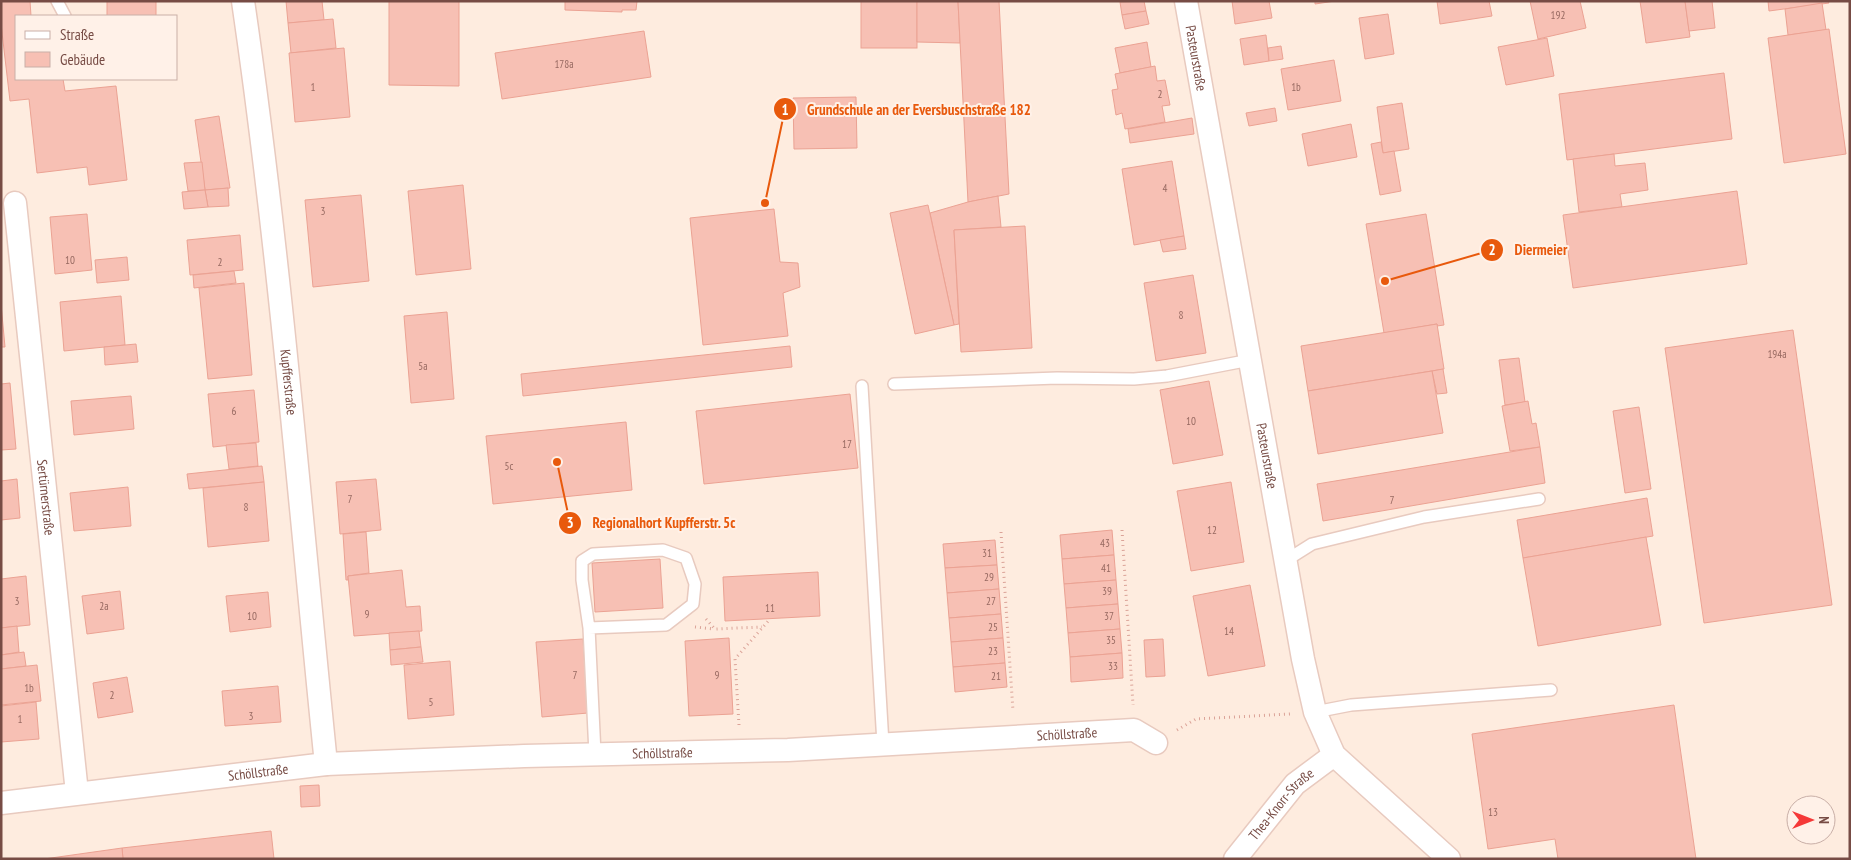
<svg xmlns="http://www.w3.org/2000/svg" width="1851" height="860" viewBox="0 0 1851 860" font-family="'PT Sans Narrow',sans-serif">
<rect width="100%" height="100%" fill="#feecdf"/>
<g fill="#f7c0b4" stroke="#eba293">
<polygon points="1,1 30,1 31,16 16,16 16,79 63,79 65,91 116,86 127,180 89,185 87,167 37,173 29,99 10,101 1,24"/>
<rect x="107" y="1" width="49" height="15"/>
<polygon points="286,1 322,1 324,20 288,23"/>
<polygon points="389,1 459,1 459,86 389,85"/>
<polygon points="565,1 637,1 636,10 622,10 622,12 565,10"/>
<rect x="861" y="1" width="56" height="47"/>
<polygon points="917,1 958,1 960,43 917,42"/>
<polygon points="958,1 999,1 1009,194 968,202"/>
<polygon points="1144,1 1146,11 1122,15 1120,2"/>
<polygon points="1232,1 1269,1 1272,18 1235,24"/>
<polygon points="1315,1 1335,1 1315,4"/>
<polygon points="1437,1 1489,1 1492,16 1440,24"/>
<polygon points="1530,1 1580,1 1586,28 1538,39"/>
<polygon points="1640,1 1685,1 1690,37 1646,43"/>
<polygon points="1685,1 1712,1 1715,28 1689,31"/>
<polygon points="1768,1 1828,1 1829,3 1769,11"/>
<polygon points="1822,3 1826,30 1788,35 1785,9"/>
<polygon points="1146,11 1149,24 1125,29 1122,15"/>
<polygon points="1388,14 1394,54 1365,59 1359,18"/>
<polygon points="333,19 336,48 291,53 288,23"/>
<polygon points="1829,29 1846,154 1784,163 1768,38"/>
<polygon points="644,31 651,77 502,99 495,53"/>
<polygon points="1266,35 1269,61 1244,65 1240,39"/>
<polygon points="1547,38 1554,76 1506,85 1498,47"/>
<polygon points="1147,42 1151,67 1120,73 1115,48"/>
<polygon points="1281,46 1283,59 1269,61 1268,48"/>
<polygon points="344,48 350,117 295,122 289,53"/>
<polygon points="1334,60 1341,101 1288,110 1281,69"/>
<polygon points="1155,66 1157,81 1165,80 1170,105 1162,106 1165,122 1125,129 1122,113 1116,115 1112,90 1118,89 1115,74"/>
<polygon points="1724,73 1732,139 1567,160 1559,94"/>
<polygon points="856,97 857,148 794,149 793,98"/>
<polygon points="1402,103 1409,149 1383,153 1377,107"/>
<polygon points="1275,108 1277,121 1249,126 1246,113"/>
<polygon points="219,116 230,188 205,190 195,120"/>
<polygon points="1192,118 1194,134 1130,143 1128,129"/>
<polygon points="1351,124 1357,157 1308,166 1302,134"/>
<polygon points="1381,142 1383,153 1394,151 1401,191 1380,195 1371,144"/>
<polygon points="1614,154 1615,166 1645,163 1648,190 1620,194 1622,207 1579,212 1573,159"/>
<polygon points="1172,161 1184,236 1134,245 1122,169"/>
<polygon points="202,162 205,190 188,191 184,163"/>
<polygon points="463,185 471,269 416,275 408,191"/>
<polygon points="228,188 229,206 208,207 205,190"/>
<polygon points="205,190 208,207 184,209 182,192"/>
<polygon points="1737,191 1747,264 1573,288 1563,215"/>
<polygon points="361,195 369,281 313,287 305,200"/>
<polygon points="998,196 1001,227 954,230 959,324 954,325 930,213 968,202"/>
<polygon points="928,205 954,325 915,334 890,213"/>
<polygon points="774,209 780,262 798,263 800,287 783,293 788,336 703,345 690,218"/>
<polygon points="87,214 92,270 55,274 50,217"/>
<polygon points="1426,214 1444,325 1437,326 1437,324 1384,333 1366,224"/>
<polygon points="1025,226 1032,348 961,352 954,230"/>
<polygon points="240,235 243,270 190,275 187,240"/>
<polygon points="1184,236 1186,249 1163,252 1160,240"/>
<polygon points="127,257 129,280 97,283 95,260"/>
<polygon points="234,271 236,283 194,288 193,275"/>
<polygon points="1193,275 1206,353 1156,361 1144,283"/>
<polygon points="244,283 252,375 208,379 199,288"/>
<polygon points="121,296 125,345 64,351 60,302"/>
<polygon points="1,304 5,347 1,347"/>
<polygon points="447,312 454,399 411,403 404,316"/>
<polygon points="1437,324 1444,369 1308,391 1301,346"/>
<polygon points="1793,330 1832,605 1704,623 1665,348"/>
<polygon points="136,344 138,362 105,365 104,347"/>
<polygon points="790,346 792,367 523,396 521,374"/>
<polygon points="1519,358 1525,402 1505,405 1499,360"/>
<polygon points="1443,369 1447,393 1437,394 1432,371"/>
<polygon points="1432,371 1443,433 1318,454 1308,391"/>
<polygon points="1209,381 1223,455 1173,464 1160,390"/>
<polygon points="10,383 16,449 1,450 1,384"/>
<polygon points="254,390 259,442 213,447 208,394"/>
<polygon points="850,394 858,468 704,484 696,411"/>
<polygon points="131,396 134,429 74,435 71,401"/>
<polygon points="1528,401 1532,424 1536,423 1540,447 1510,451 1502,406"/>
<polygon points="1639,407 1651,489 1625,493 1613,411"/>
<polygon points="626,422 632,490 493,504 486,436"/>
<polygon points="256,443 258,466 229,469 226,445"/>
<polygon points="1540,447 1545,483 1323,521 1317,484"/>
<polygon points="262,466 264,482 189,489 187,474"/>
<polygon points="17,479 20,518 1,520 1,481"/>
<polygon points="376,479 381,530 340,534 336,482"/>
<polygon points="264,482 269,541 208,547 203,488"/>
<polygon points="1231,482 1244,562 1191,571 1177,491"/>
<polygon points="128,487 131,526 74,531 70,493"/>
<polygon points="1647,498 1653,536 1523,558 1517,520"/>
<polygon points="1112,530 1114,555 1062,559 1060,535"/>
<polygon points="366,532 369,573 348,576 348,580 346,580 343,534"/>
<polygon points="1646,537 1661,625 1538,646 1523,558"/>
<polygon points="995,540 997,565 945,568 943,544"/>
<polygon points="1114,555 1116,580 1064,584 1062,559"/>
<polygon points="660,559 663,608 595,612 592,563"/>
<polygon points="997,565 999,589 947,593 945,568"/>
<polygon points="402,570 406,607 420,606 422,631 354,636 348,576"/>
<polygon points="818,572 820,616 725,621 723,577"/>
<polygon points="26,576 30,625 1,628 1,579"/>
<polygon points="1116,580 1118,604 1066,608 1064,584"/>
<polygon points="1250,585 1265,666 1208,676 1193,596"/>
<polygon points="999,589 1001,614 949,618 947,593"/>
<polygon points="120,591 124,629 87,634 82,596"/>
<polygon points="268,592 271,627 230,632 226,596"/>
<polygon points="1118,604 1120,629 1068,633 1066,608"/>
<polygon points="1001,614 1003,638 951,642 949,618"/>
<polygon points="17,626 19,652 1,655 1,628"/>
<polygon points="1120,629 1122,653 1070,657 1068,633"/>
<polygon points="419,631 421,647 390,650 389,633"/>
<polygon points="729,638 733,714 689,716 685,641"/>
<polygon points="1003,638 1005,663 953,667 951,642"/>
<polygon points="583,639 588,713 542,717 536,642"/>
<polygon points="1163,639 1165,676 1146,677 1144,640"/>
<polygon points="421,647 423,662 391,665 390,650"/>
<polygon points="24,652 26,666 1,669 1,655"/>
<polygon points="1122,653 1123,678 1071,682 1070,657"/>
<polygon points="450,661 454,715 408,719 404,665"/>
<polygon points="1005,663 1007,687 955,692 953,667"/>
<polygon points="37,665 41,701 1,705 1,669"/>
<polygon points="127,677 133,712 98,718 93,683"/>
<polygon points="278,686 281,722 225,726 222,691"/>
<polygon points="36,702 39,739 1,742 1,706"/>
<polygon points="1674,705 1696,859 1558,859 1555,839 1488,849 1472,734"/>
<polygon points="319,785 320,806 301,807 300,786"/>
<polygon points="271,831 274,859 123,859 122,848"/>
<polygon points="122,848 123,859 44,859"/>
</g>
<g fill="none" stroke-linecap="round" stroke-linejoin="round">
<g stroke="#e8cabf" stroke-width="14">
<g id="lane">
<polyline points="57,1 65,16"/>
<polyline points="894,384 1057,378 1134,379 1167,376 1250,360"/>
<polyline points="862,386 883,744"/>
<polyline points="1285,561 1312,544 1370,530 1424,517 1539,499"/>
<polyline points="589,628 666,625 693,604 695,584 686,558 663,550 593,554 582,561 582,580 589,628 595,754"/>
<polyline points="1315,712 1351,705 1551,690"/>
</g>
</g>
<g stroke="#e8cabf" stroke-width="25">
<g id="street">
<path id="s1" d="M243,1C280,254 300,509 326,764"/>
<path id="s2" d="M1186,1L1303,659L1315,712L1334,755L1449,859"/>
<path id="s3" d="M15,203L77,793"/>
<path id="s4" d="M1,803L326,764L524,756L788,750L1134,730L1156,743"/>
<path id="s5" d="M1235,859L1295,784L1334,755"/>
</g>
</g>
<g stroke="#dba398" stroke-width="3" stroke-dasharray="1 4" stroke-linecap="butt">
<polyline points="1122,530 1133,705"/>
<polyline points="1001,532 1013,711"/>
<polyline points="706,619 715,629 762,627"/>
<polyline points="695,627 714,629"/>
<polyline points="739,725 735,659 770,619"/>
<polyline points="1177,730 1196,719 1290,714"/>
</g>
<use href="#lane" stroke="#fff" stroke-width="11"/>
<use href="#street" stroke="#fff" stroke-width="22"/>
</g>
<g text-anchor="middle" stroke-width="4" stroke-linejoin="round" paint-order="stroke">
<g font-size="11" fill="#976961">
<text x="1558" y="19">192</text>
<text x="564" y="68">178a</text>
<text x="313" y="91">1</text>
<text x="1296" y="91">1b</text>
<text x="1160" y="98">2</text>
<text x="1165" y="192">4</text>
<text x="323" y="215">3</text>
<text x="70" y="264">10</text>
<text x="220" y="266">2</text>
<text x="1181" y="319">8</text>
<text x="1777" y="358">194a</text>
<text x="423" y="370">5a</text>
<text x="234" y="415">6</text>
<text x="1191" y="425">10</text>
<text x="847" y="448">17</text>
<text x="509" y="470">5c</text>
<text x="350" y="503">7</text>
<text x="1392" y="504">7</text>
<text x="246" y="511">8</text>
<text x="1212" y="534">12</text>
<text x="1105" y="547">43</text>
<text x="987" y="557">31</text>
<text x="1106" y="572">41</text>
<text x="989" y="581">29</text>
<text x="1107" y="595">39</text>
<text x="17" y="605">3</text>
<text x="991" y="605">27</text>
<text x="104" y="610">2a</text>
<text x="770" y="612">11</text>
<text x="367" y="618">9</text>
<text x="252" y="620">10</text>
<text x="1109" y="620">37</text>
<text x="993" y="631">25</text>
<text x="1229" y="635">14</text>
<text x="1111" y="644">35</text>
<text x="993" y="655">23</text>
<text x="1113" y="670">33</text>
<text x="575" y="679">7</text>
<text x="717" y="679">9</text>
<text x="996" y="680">21</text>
<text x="29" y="692">1b</text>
<text x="112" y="699">2</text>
<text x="431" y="706">5</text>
<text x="251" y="720">3</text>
<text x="20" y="723">1</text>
<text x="1493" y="816">13</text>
</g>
<g font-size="14" fill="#774c45" stroke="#fff1e8">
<text dy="5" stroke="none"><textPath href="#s2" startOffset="58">Pasteurstraße</textPath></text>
<text dy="5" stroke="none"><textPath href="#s1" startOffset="384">Kupfferstraße</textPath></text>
<text dy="5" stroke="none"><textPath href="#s2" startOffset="462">Pasteurstraße</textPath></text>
<text dy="5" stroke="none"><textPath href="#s3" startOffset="296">Sertürnerstraße</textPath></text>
<text dy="5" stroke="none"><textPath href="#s4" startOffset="1069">Schöllstraße</textPath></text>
<text dy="5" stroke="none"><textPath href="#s4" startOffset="664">Schöllstraße</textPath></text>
<text dy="5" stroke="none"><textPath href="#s4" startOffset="259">Schöllstraße</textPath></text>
<text dy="5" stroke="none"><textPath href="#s5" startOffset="72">Thea-Knorr-Straße</textPath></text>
</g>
</g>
<path fill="none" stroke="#e8590c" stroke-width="2" d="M765 203L785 109M1385 281L1492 250M557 462L570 523"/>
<g fill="#e8590c" stroke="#fff1e8" stroke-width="2">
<circle cx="765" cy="203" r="5"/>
<circle cx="1385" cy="281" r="5"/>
<circle cx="557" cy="462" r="5"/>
<circle cx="785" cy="109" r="12"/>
<circle cx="1492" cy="250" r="12"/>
<circle cx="570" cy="523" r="12"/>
</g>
<g font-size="15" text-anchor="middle" font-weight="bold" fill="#fff">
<text x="785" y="115">1</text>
<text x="1492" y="255">2</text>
<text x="570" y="528">3</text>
</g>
<g font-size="15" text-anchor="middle" font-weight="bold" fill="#e8590c" stroke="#fff1e8" stroke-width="4" stroke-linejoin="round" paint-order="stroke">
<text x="919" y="115">Grundschule an der Eversbuschstraße 182</text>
<text x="1541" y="255">Diermeier</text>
<text x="664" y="528">Regionalhort Kupfferstr. 5c</text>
</g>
<rect width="1851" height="860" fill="none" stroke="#774c45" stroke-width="5"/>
<rect x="15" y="15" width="162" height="65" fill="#fff1e8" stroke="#c9afa7"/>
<rect x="25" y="31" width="25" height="8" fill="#ffffff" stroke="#c9afa7"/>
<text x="60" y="40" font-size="15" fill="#774c45">Straße</text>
<rect x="25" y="52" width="25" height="15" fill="#f7c0b4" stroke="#c9afa7"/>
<text x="60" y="65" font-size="15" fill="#774c45">Gebäude</text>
<g transform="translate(1811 820) rotate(90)"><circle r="24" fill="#fff1e8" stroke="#c9afa7"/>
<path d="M0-4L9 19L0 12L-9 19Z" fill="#f53938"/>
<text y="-8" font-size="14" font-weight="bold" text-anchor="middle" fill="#774c45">N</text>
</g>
</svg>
